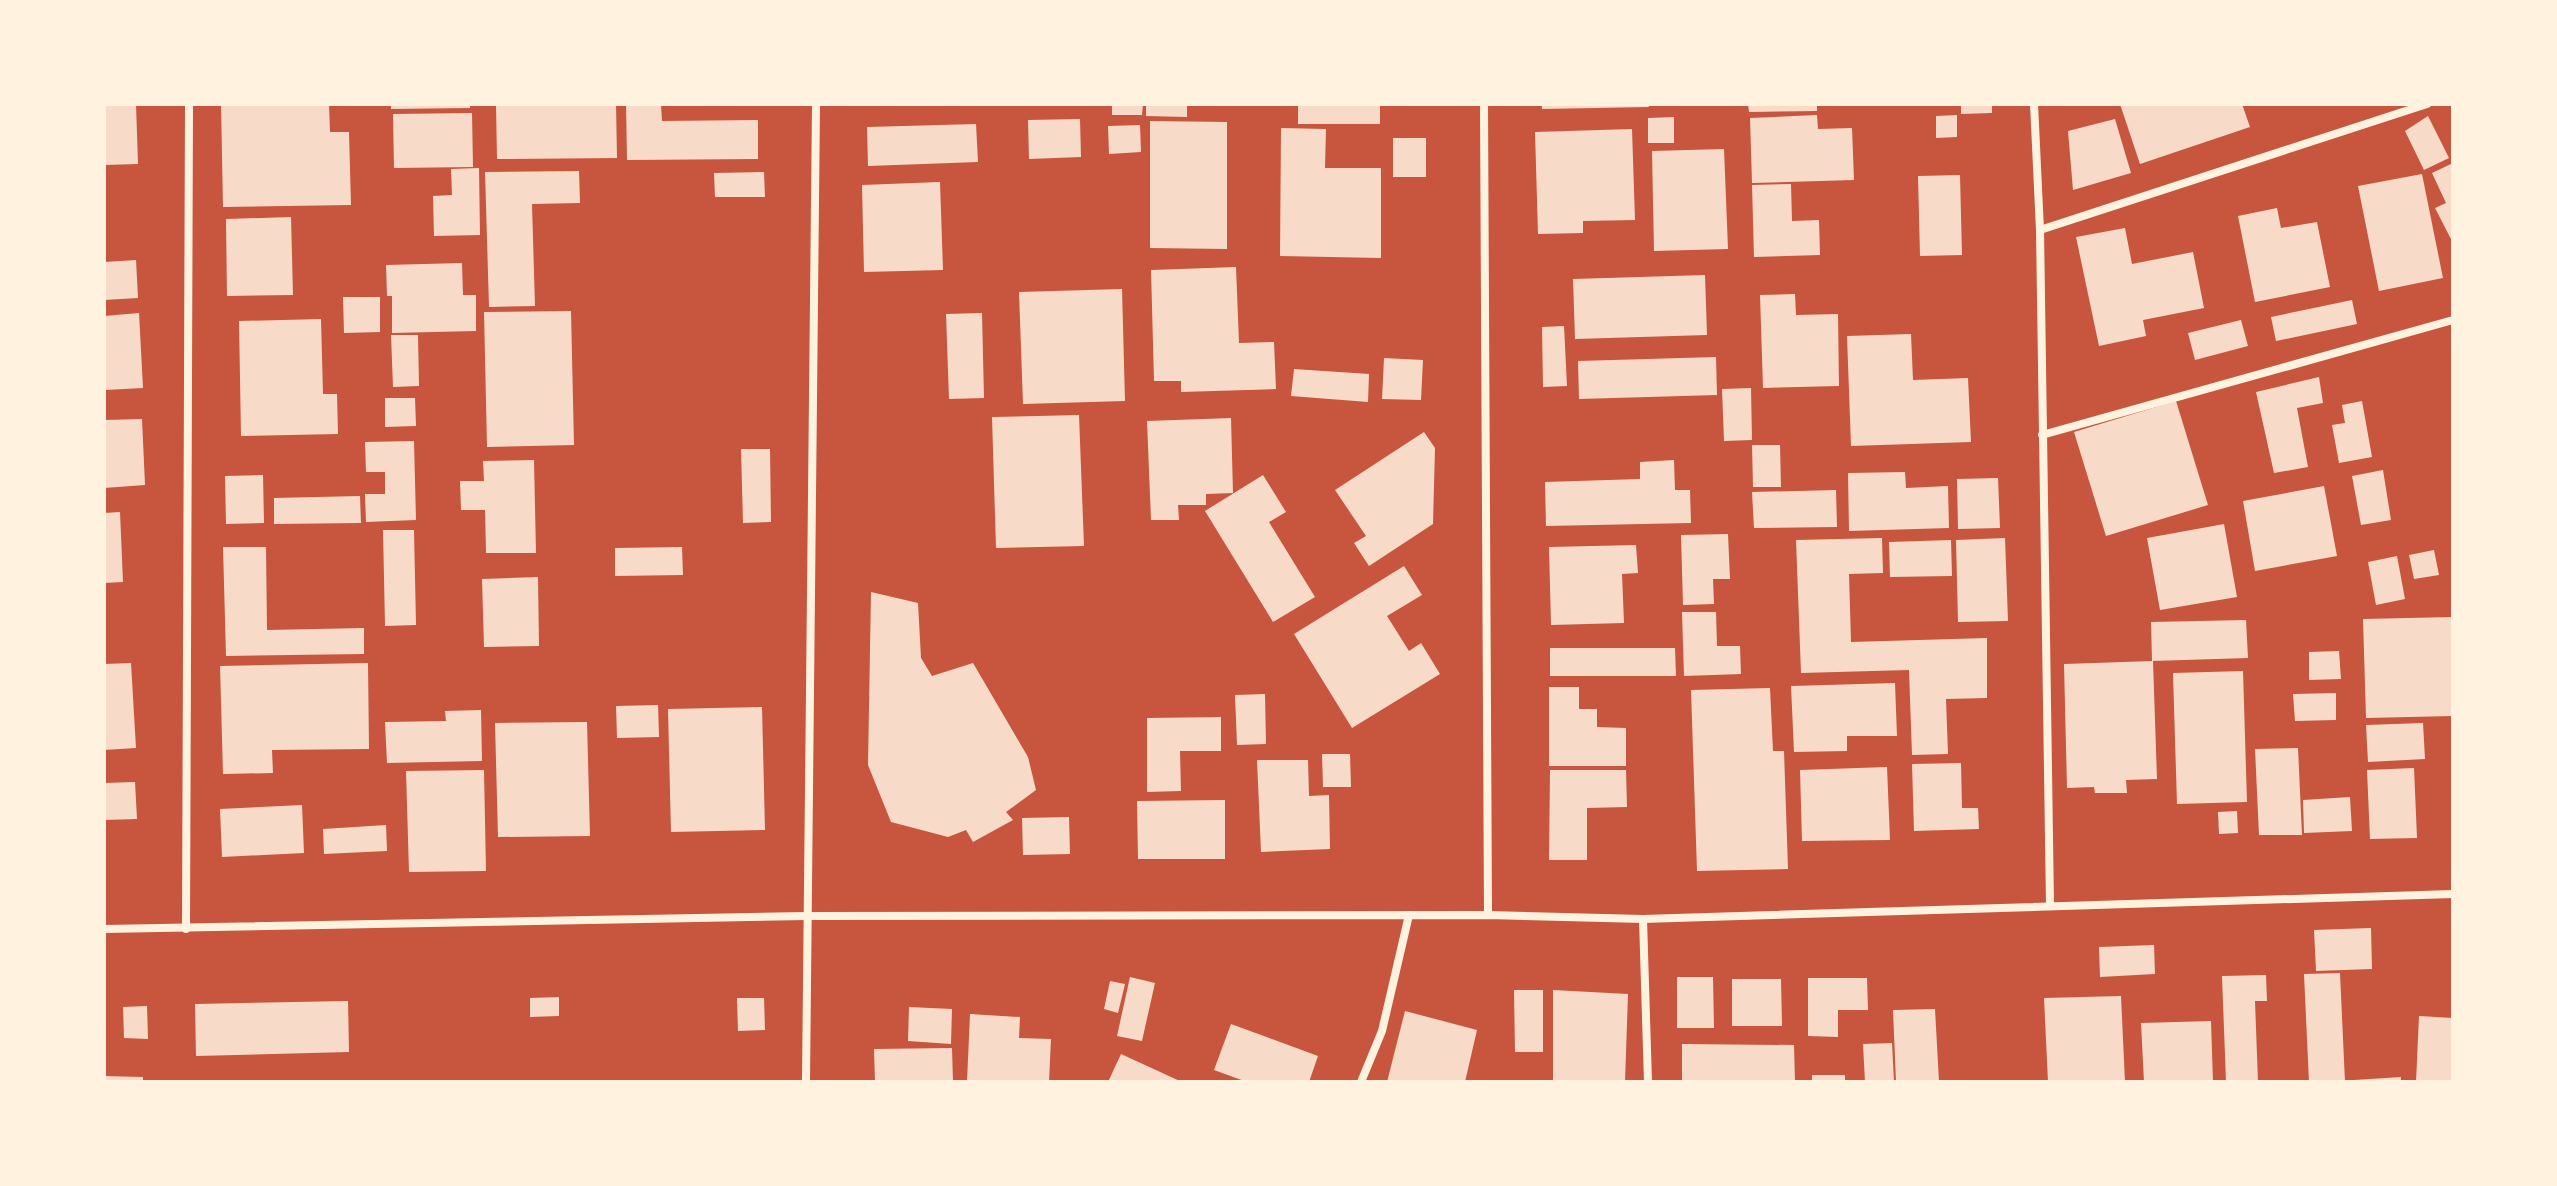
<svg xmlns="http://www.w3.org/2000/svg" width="2557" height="1186" viewBox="0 0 2557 1186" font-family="'Work Sans',sans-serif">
<rect width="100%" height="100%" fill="#c8553d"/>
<g fill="#f7dbc8">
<polygon points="104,104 136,104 138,164 104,165"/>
<polygon points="221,104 329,104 330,132 349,132 351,205 223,207"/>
<polygon points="391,104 470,104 470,108 391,109"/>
<polygon points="496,104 616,104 617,158 497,159"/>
<polygon points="626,104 661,104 662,121 758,120 758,159 627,160"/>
<polygon points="1112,104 1143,104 1142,115 1112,115"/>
<polygon points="1146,104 1187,104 1187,117 1146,116"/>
<rect x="1298" y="104" width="82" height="20"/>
<polygon points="1542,104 1648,104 1649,107 1542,109"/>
<polygon points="1748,104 1817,104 1817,111 1749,112"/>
<polygon points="1961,104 1992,104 1992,113 1961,114"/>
<polygon points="2120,104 2242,104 2250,127 2140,164"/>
<polygon points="472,113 473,167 394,168 393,114"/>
<polygon points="1817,115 1818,129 1852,128 1854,180 1752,183 1750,118"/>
<polygon points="1957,115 1957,137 1936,138 1936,116"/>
<polygon points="2428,116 2449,158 2424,170 2405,131"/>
<polygon points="1674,117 1674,143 1648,143 1648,118"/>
<polygon points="1080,119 1081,157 1029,159 1028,120"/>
<polygon points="2115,119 2131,173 2073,190 2068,131"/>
<polygon points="1150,121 1227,122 1227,249 1150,248"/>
<polygon points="976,124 978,162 868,166 867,127"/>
<polygon points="1140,125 1141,152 1109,154 1108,126"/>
<polygon points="1281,128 1326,129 1325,168 1381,168 1381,258 1280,256"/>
<polygon points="1632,129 1635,220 1583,221 1583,233 1538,234 1535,132"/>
<rect x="1393" y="138" width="33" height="39"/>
<polygon points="1724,149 1728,249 1654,251 1652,151"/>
<polygon points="2453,163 2453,243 2435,208 2446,203 2432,173"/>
<polygon points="479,168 480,235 434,236 433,196 452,195 451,169"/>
<polygon points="579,171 580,203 532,204 535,306 489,307 485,172"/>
<polygon points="764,172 765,197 715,197 714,173"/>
<polygon points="2422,174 2443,278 2379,291 2358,186"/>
<polygon points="1960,175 1962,255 1920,256 1918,176"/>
<polygon points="940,182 943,270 864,272 862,185"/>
<polygon points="1791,184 1792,221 1819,220 1820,255 1754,257 1752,185"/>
<polygon points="2277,208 2281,228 2317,222 2330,287 2255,302 2238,216"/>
<polygon points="291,217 293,295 227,296 226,219"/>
<polygon points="2125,228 2132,264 2193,252 2204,308 2143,320 2146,336 2099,346 2076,237"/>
<polygon points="136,260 138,298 104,300 104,262"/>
<polygon points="462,263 463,295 476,295 476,331 392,333 392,296 387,296 386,265"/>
<polygon points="1236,267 1239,343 1274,342 1276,389 1181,392 1181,381 1154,381 1151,270"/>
<polygon points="1705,275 1707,335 1575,339 1573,279"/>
<polygon points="1122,289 1125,401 1023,404 1019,292"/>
<polygon points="1795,294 1796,315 1838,314 1839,386 1763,388 1760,295"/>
<polygon points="343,297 380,297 380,332 344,333"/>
<polygon points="2352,300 2357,324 2276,341 2271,317"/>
<polygon points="571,311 574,445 487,447 484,312"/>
<polygon points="139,313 143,388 105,390 104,316"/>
<polygon points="982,313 984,398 949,399 946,314"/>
<polygon points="321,319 323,394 337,394 338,434 241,436 239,321"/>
<polygon points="2241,320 2248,346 2195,360 2188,333"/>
<polygon points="1564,326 1567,386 1543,387 1542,327"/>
<polygon points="1911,334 1913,380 1968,378 1971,442 1851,446 1847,336"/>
<polygon points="391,335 418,335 419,386 393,387"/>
<polygon points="1716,357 1717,395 1579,399 1578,361"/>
<polygon points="1384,358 1423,360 1421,400 1382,399"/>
<polygon points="1294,369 1369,374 1368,402 1291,396"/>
<polygon points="2319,377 2323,403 2297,408 2308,467 2274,473 2256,392"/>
<polygon points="1751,388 1752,440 1724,441 1722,389"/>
<polygon points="385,398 415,398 416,426 385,427"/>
<polygon points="2176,401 2208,505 2106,536 2074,432"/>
<polygon points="2362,401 2372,457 2339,463 2332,425 2345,423 2342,405"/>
<polygon points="1079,415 1084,546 996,548 992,417"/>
<polygon points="1231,418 1233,493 1206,494 1206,505 1178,505 1179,520 1151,520 1147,421"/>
<polygon points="142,419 145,485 104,488 104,420"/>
<polygon points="1424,432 1435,448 1433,524 1369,566 1354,543 1366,536 1335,490"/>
<polygon points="414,441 416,520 366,522 365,494 385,494 385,472 366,472 365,442"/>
<polygon points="1752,445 1780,445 1781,487 1753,487"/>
<polygon points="741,449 770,449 771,522 743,523"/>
<polygon points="534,460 536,553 486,553 485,510 461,510 460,481 484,481 483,461"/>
<polygon points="1674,460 1675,490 1690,490 1691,523 1546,526 1545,482 1640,479 1640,462"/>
<polygon points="2383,470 2391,520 2361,525 2352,476"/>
<polygon points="1905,472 1906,488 1948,486 1949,528 1849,531 1848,473"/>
<polygon points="263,475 264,523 226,524 225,476"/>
<polygon points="1263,475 1286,512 1269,522 1315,597 1273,622 1205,511"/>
<polygon points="1998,478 2000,528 1958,529 1957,479"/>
<polygon points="2324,486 2337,556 2255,571 2243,501"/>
<polygon points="1836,490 1837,527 1754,528 1752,492"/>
<polygon points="360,496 361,523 274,524 274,498"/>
<polygon points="120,512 123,582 104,583 104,513"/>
<polygon points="2224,524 2237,597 2160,610 2147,538"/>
<polygon points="383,530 414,530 416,625 385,626"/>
<polygon points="1728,534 1730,579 1713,579 1714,604 1683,605 1681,535"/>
<polygon points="1882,538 1883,573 1849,574 1851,642 1987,638 1987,698 1946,699 1948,754 1912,755 1909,670 1801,673 1796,540"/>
<polygon points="2005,538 2008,621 1958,622 1956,540"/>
<polygon points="1951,540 1952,576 1890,577 1889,542"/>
<polygon points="1636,545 1638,573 1622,574 1624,623 1551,625 1549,547"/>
<polygon points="223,547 266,547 267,630 364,628 364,654 226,656"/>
<polygon points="682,547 683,575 615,576 615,548"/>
<polygon points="2434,550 2439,575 2414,579 2409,555"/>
<polygon points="2397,556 2405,599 2376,605 2368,562"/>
<polygon points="1404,566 1422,595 1387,616 1409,651 1421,643 1440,674 1352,728 1294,634"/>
<polygon points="538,577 539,646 484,647 482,579"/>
<polygon points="871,592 918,603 921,658 932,676 973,663 1028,757 1036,790 1006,812 1013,820 973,842 966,830 948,837 891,822 868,765"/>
<polygon points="1682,612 1716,612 1717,646 1740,646 1741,674 1684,676"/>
<polygon points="2453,617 2453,716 2366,718 2363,619"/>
<polygon points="2246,620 2248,658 2152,661 2151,622"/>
<polygon points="1550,648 1675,648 1676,676 1550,676"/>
<polygon points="2339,651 2341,679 2309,680 2309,652"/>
<polygon points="2153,661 2157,779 2126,780 2127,793 2095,793 2094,787 2067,788 2064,664"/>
<polygon points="131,663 136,748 104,750 104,664"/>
<polygon points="368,663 369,749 272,750 273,773 223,774 220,666"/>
<polygon points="2243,671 2247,802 2177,804 2173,673"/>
<polygon points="1895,683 1897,736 1847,736 1847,751 1794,752 1791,686"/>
<polygon points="1549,687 1579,687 1579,709 1597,709 1597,727 1626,728 1626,766 1549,766"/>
<polygon points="1770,688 1773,751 1784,751 1788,869 1697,871 1691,690"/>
<polygon points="2336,693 2336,720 2295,721 2293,694"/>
<polygon points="1265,694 1266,744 1237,745 1235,695"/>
<polygon points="658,705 659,737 617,738 616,706"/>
<polygon points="762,707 765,830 671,832 668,709"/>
<polygon points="481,710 482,761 387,763 385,722 446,721 445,711"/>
<polygon points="1221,717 1221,751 1180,751 1181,791 1147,792 1147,718"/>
<polygon points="587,722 590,836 498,837 495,723"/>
<polygon points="2423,723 2425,759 2368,762 2366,725"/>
<polygon points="2298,748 2302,835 2259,835 2255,749"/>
<polygon points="1322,754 1350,754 1351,787 1323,787"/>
<polygon points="1257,760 1308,760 1309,796 1329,795 1330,849 1261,852"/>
<polygon points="1961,763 1962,808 1978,808 1979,829 1914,831 1912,764"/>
<polygon points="1887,767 1890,840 1802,841 1800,770"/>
<polygon points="2414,768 2417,838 2370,839 2367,770"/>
<polygon points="484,770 486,871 409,872 406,771"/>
<polygon points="1550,770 1626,770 1627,807 1587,808 1587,860 1549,860"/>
<polygon points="135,782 137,819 104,820 104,783"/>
<polygon points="2350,797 2352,831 2304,833 2303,800"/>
<polygon points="1225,800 1225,859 1138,859 1137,801"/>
<polygon points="302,805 304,853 222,857 220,809"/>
<polygon points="2237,811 2238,833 2219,834 2218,812"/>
<polygon points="1069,817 1070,854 1023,855 1022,818"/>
<polygon points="386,825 387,851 324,854 323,829"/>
<polygon points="2371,928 2372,969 2316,971 2314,930"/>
<polygon points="2154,945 2155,974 2100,977 2099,947"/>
<polygon points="2340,973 2345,1082 2309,1082 2304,974"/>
<polygon points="2266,975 2267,1001 2255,1001 2258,1082 2226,1082 2222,976"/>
<polygon points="1130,977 1155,983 1142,1041 1117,1036"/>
<polygon points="1677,977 1713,977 1714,1028 1677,1028"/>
<polygon points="1808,978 1867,978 1868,1010 1838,1010 1838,1037 1808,1036"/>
<polygon points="1732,979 1781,979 1782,1026 1732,1026"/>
<polygon points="1110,981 1125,984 1118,1013 1104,1009"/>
<polygon points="1514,990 1543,990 1543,1052 1515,1052"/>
<polygon points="1553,990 1628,994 1625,1082 1553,1082"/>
<polygon points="2121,996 2125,1082 2048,1082 2044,998"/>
<polygon points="559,997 559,1016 530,1017 530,998"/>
<polygon points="737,998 764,998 765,1030 738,1031"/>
<polygon points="348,1001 349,1052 196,1056 195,1004"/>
<polygon points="147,1006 148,1039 124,1038 123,1007"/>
<polygon points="909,1007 952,1009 951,1044 908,1041"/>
<polygon points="1935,1009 1939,1082 1896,1082 1893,1010"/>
<polygon points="1405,1011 1477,1030 1465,1082 1387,1082"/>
<polygon points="970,1014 1020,1017 1019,1038 1051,1039 1049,1082 967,1082"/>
<polygon points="2419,1016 2453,1018 2453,1082 2416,1082"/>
<polygon points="2211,1021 2213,1082 2144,1082 2141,1023"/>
<polygon points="1231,1024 1318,1056 1309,1082 1247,1082 1214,1070"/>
<polygon points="1892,1043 1894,1082 1865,1082 1863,1044"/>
<polygon points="1682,1044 1794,1045 1795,1082 1682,1082"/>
<polygon points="952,1048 953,1082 875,1082 874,1049"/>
<polygon points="1121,1054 1182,1082 1108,1082"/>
<rect x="1812" y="1075" width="33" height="7"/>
<polygon points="104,1076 143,1077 143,1082 104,1082"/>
<polygon points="2401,1077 2401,1082 2354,1082 2354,1080"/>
</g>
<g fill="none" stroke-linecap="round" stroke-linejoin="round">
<g stroke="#fff3e0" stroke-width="8">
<polyline points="1484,104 1488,915"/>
<polyline points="2034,104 2040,230 2050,905"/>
<polyline points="2040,230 2427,104"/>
<polyline points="2042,435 2453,320"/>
<polyline points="1643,919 1648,1082"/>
<polyline points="104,929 807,916 1488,915 1643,919 2453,894"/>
<polyline points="186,929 189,104"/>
<polyline points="806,1082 816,104"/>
<polyline points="1361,1082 1382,1031 1409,915"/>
</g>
</g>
<rect width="2557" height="1186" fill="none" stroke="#fff3e0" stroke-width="212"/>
</svg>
